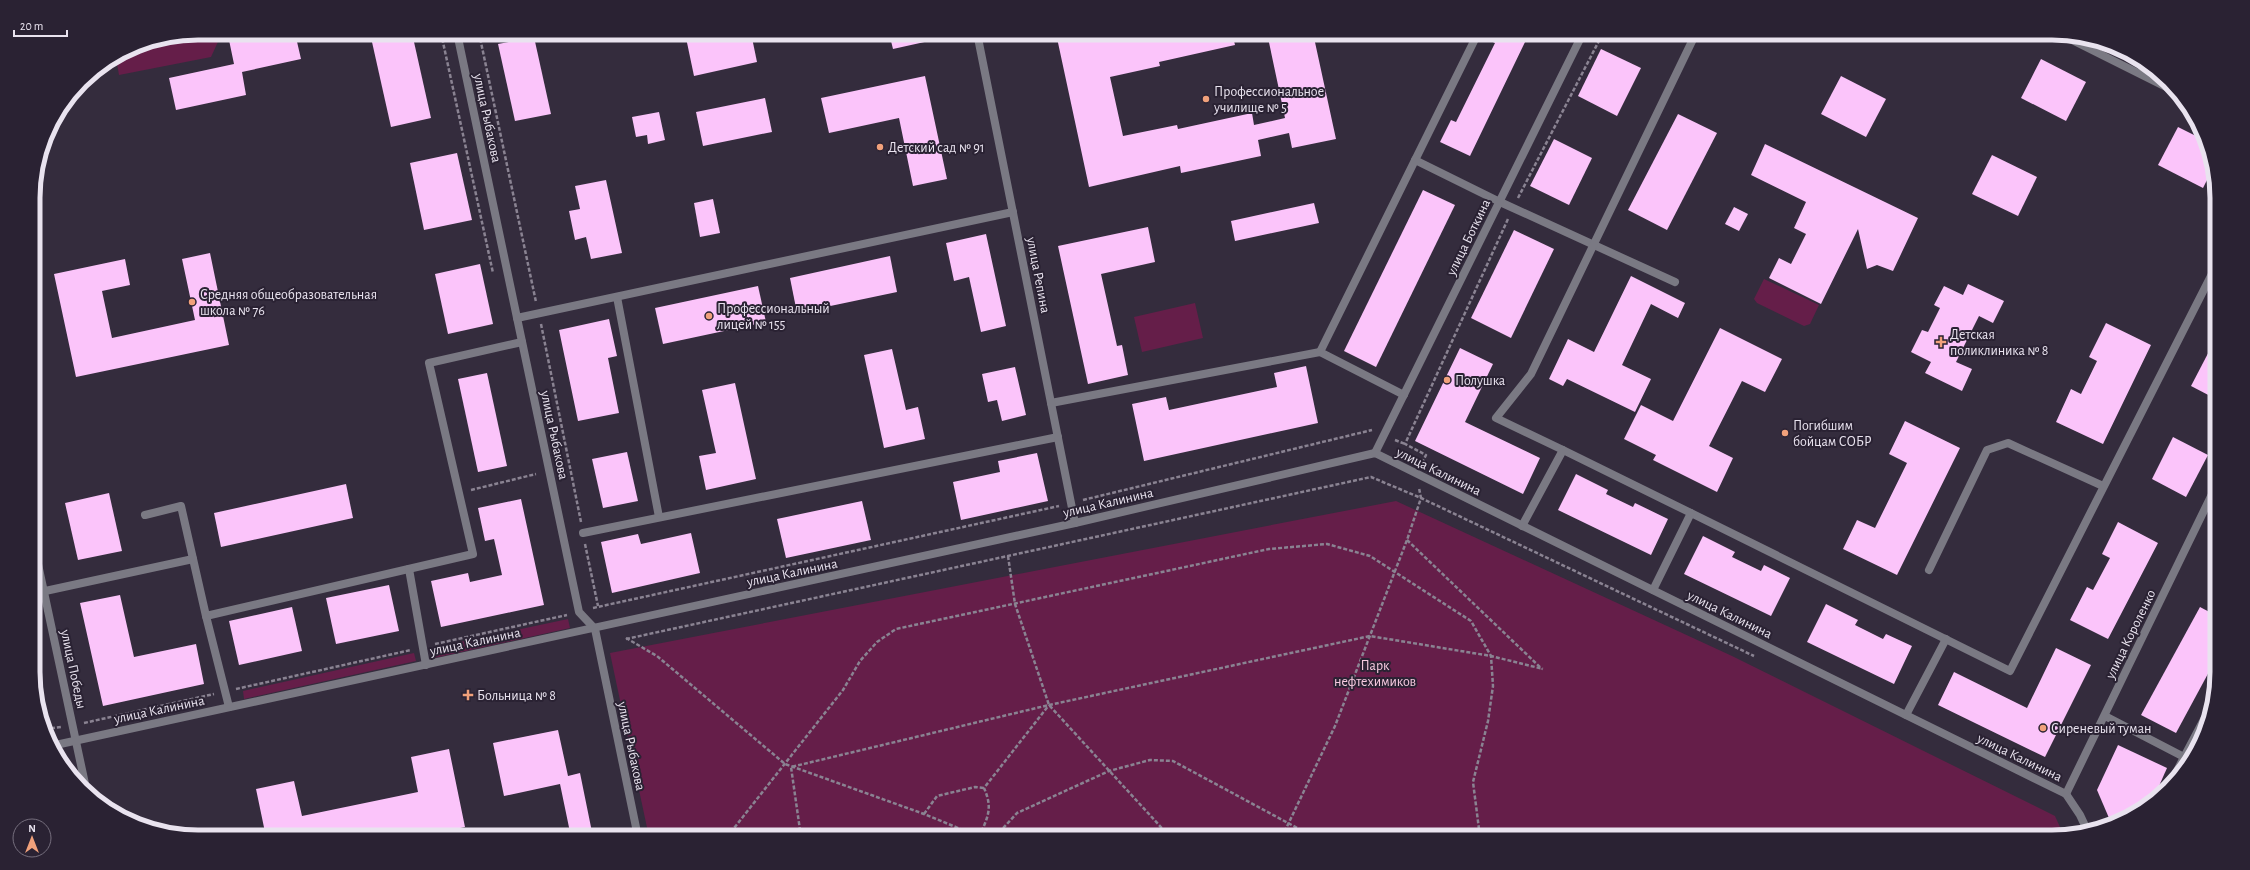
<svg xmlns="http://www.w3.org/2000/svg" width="2250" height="870" viewBox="0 0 2250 870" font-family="'Alegreya Sans',sans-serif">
<rect width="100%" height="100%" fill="#342c3d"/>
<g fill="#651e49">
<polygon points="198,33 222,33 211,57 119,75 116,58 135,45"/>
<polygon points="1764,279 1819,305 1810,324 1804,326 1757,303 1754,299"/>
<polygon points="1195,303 1203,338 1142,352 1134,317"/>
<polygon points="1396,501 1732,656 2055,816 2064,836 649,837 610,653"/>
<polygon points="568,619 570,628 434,658 432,648"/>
<polygon points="414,653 416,661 244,699 243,691"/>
</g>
<g fill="#fbc4fa">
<polygon points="260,33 295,33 301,59 242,72 246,95 176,110 169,78 234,64 229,40"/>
<polygon points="370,33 412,33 431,118 391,127"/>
<polygon points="685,33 751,33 757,62 694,76"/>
<polygon points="889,33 938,33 938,39 893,49"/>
<polygon points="1082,33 1232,33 1235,45 1159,62 1160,66 1110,77 1123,136 1177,125 1178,129 1252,113 1254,125 1285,118 1267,33 1313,33 1336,139 1292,148 1289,133 1258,140 1261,156 1181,173 1180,166 1089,187 1057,38"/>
<polygon points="1483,33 1516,33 1527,38 1470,156 1440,142 1451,120 1456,122 1495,43 1482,37"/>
<polygon points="534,37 551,114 515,121 498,44"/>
<polygon points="1601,49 1641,68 1617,116 1578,96"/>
<polygon points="2041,59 2086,82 2066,121 2021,98"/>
<polygon points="925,76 947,179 913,186 899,118 829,133 821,98"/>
<polygon points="1841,76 1886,99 1866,137 1821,114"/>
<polygon points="765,98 772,132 703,146 696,112"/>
<polygon points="659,112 665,140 648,144 647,135 636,137 632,117"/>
<polygon points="1678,114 1717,133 1667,230 1628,210"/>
<polygon points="2178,127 2206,141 2213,168 2203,188 2158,165"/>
<polygon points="1554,139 1592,158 1569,205 1530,186"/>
<polygon points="1765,144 1918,218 1893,271 1877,265 1867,269 1858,229 1821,304 1769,278 1779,258 1791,264 1806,234 1794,228 1806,202 1751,175"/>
<polygon points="457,153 472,220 424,230 410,163"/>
<polygon points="1992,155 2037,177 2018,216 1972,194"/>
<polygon points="606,180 622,253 591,259 586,237 575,240 569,211 580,209 575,186"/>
<polygon points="1423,190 1455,205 1376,367 1344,351"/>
<polygon points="713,199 720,233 700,237 694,203"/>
<polygon points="1314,203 1319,223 1235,241 1231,221"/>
<polygon points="1734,207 1748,214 1739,231 1725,224"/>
<polygon points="1148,227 1155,262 1101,274 1117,346 1122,345 1128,375 1088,384 1058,246"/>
<polygon points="1514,230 1554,249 1511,338 1471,318"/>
<polygon points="986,234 1006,326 981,332 969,277 954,281 946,243"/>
<polygon points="210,253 229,345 76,377 54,274 125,259 130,285 102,291 112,338 195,320 182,259"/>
<polygon points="890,256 897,292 797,313 790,278"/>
<polygon points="480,264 493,324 448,334 435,274"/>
<polygon points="1631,276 1685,303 1678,318 1651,304 1622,365 1651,379 1635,412 1567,379 1563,386 1549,379 1568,339 1594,352"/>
<polygon points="1968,284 2004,301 1993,323 1979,316 1956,362 1972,369 1962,391 1925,373 1931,362 1911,352 1922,330 1928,332 1940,308 1934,305 1944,286 1963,295"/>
<polygon points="758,286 766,322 663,344 655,308"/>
<polygon points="609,319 617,356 608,358 619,413 578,421 559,330"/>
<polygon points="2106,323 2151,345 2103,444 2056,422 2071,389 2081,394 2097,361 2089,357"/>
<polygon points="1720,328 1782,359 1765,392 1742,381 1709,446 1733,458 1717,492 1653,460 1656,455 1624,439 1641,405 1673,421"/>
<polygon points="2216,338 2216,399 2191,386"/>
<polygon points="1460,348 1493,364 1465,422 1540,458 1523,494 1415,441"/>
<polygon points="892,349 906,410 918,407 925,439 884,448 864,355"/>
<polygon points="1306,366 1318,423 1144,461 1132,404 1166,397 1169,410 1277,387 1274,373"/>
<polygon points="1015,367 1026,415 1002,421 997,400 988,402 982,374"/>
<polygon points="487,373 507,466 478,472 458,379"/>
<polygon points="735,383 756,479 706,490 699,456 716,453 702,390"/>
<polygon points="1905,421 1960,448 1897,575 1843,549 1857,520 1875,528 1907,463 1889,454"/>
<polygon points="2173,437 2208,455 2186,497 2152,479"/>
<polygon points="627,452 638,501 603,508 592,459"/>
<polygon points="1037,453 1048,501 961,520 953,482 1000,472 998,461"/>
<polygon points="1576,474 1608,490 1606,494 1633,507 1635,503 1668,519 1651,555 1558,510"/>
<polygon points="346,484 353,518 221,547 214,513"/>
<polygon points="109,493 122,551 78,560 65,503"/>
<polygon points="521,499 544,605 441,627 431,581 468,573 470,582 502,575 494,539 485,541 478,508"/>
<polygon points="862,501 871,540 786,558 777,519"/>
<polygon points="2118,522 2158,543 2108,639 2070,620 2087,587 2093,590 2110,558 2102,554"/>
<polygon points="691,533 700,573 612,593 601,542 638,534 641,544"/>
<polygon points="1703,536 1735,552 1732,557 1761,571 1764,565 1790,578 1771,616 1684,574"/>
<polygon points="389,585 399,631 336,644 326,598"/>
<polygon points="120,595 134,657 196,644 204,684 103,706 80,603"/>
<polygon points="1826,604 1858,620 1855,625 1883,639 1886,634 1912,646 1894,684 1807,642"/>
<polygon points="292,607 302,651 239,665 229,621"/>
<polygon points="2200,607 2217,616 2217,657 2176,733 2141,715"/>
<polygon points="2056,648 2091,665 2045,757 1938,705 1954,672 2027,708"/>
<polygon points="558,730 568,776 580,773 593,837 571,837 560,784 504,796 493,743"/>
<polygon points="2118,745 2167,768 2151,804 2112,825 2097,790"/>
<polygon points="449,749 465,827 419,837 266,837 256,789 294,781 302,816 418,792 411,757"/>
</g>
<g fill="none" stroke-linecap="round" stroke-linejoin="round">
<g stroke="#8a8392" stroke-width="2.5" stroke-dasharray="4 2" stroke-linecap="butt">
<polyline points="441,33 493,273"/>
<polyline points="479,33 536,302"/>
<polyline points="1518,198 1603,33"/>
<polyline points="541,324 581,522"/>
<polyline points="1395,440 1405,444"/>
<polyline points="1422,463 1426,455 1405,444 1508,219"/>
<polyline points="471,490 536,474"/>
<polyline points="1083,500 1372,430"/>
<polyline points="1407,540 1542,669"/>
<polyline points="585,544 598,606"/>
<polyline points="1008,556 1015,604 1049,705 1170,837"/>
<polyline points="593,608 1059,506"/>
<polyline points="626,638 657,656 785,764 924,814 980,837"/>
<polyline points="626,639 1371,477 1421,498 1754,656"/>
<polyline points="435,644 567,615"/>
<polyline points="236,689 411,650"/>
<polyline points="84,723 214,694"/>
<polyline points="45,729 61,727"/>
<polyline points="924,814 937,796 975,787 984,788"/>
<polyline points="727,837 843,690 860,661 877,642 896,629 1269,549 1327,544 1370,556 1471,621 1491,656 1493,686 1488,721 1473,782 1480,837"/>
<polyline points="801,837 791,767 1049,705 1370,636 1491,656 1543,669"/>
<path d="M979,837C988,817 993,808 984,788L1049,705"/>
<polyline points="995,837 1017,813 1109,771 1150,760 1173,761 1314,837"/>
<polyline points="1282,837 1335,726 1407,540 1421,498 1419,488"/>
</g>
<g stroke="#7a7983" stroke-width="8">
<polyline points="2062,35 2178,93"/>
<polyline points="1415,160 1500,202 1675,282"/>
<polyline points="617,297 659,517"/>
<polyline points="517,318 1013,212"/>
<polyline points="1404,395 1320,352 1478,33"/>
<polyline points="1051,403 1320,352"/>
<polyline points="1563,450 1496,418 1531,374 1696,33"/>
<polyline points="145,515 181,506 206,616 473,554 429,363 522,342"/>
<polyline points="1522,526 1563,450 1691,513"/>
<polyline points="583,533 1058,437"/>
<polyline points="409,569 426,665"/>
<polyline points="1929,570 1987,450 2008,443 2103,486"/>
<polyline points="1653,590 1691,513 2010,671 2216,266"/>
<polyline points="36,593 193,559"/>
<polyline points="206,616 229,707"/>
<polyline points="1906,715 1946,639"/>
<polyline points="2105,716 2184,757 2170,785"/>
<polyline points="2184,757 2212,704"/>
</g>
<g stroke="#7a7983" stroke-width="8">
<polyline points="977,33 1075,523"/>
<polyline points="1375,453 1583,33"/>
<polyline points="595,629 638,837"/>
<polyline points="2066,794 2216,486"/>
</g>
<g stroke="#7a7983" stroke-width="8">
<polyline points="457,33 579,612 595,629"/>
<polyline points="35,550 87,793"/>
<polyline points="51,746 1075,523 1375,453 2066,794 2080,815 2088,832"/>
</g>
</g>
<g fill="#f1a17b" stroke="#2a2233" stroke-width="1.5">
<circle cx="1206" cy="99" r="4"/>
<circle cx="880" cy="147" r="4"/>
<circle cx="192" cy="302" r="4"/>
<circle cx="709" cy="316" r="4"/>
<path d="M1939 336h4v4h4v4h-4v4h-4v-4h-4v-4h4z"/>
<circle cx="1447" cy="380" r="4"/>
<circle cx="1785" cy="433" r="4"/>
<path d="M466 689h4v4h4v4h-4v4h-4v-4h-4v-4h4z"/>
<circle cx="2043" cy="728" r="4"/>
</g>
<g text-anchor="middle" stroke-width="4" stroke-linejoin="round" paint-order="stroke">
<g font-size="14" fill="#e9e3ef" stroke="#2a2233" text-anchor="start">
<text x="1214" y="96">Профессиональное<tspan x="1214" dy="16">училище № 5</tspan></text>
<text x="888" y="152">Детский сад № 91</text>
<text x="200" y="299">Средняя общеобразовательная<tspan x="200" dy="16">школа № 76</tspan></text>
<text x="717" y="313">Профессиональный<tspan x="717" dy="16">лицей № 155</tspan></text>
<text x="1950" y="339">Детская<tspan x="1950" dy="16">поликлиника № 8</tspan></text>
<text x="1455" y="385">Полушка</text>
<text x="1793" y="430">Погибшим<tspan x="1793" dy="16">бойцам СОБР</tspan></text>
<text x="477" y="700">Больница № 8</text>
<text x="2051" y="733">Сиреневый туман</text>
</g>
<g font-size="14" fill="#e9e3ef" stroke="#2a2233">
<text transform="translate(488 118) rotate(78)" y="5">улица Рыбакова</text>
<text transform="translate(1468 237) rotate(-64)" y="5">улица Боткина</text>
<text transform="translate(1039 275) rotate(79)" y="5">улица Репина</text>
<text transform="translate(555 435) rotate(78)" y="5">улица Рыбакова</text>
<text transform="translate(1439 471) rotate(26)" y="5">улица Калинина</text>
<text transform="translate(1108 502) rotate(-13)" y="5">улица Калинина</text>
<text transform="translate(792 572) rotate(-12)" y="5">улица Калинина</text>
<text transform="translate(1730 614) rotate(26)" y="5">улица Калинина</text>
<text transform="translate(2130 634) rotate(-64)" y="5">улица Короленко</text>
<text transform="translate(475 641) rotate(-12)" y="5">улица Калинина</text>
<text transform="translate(74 669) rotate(78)" y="5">улица Победы</text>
<text transform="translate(159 709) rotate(-12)" y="5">улица Калинина</text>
<text transform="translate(632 746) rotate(78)" y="5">улица Рыбакова</text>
<text transform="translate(2020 757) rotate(26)" y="5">улица Калинина</text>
</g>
<g font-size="14" fill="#f7cae0" stroke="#2a2233">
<text x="1375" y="670">Парк<tspan x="1375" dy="16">нефтехимиков</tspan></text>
</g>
</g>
<path d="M0 0H2250V870H0ZM198 40H2052A158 158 0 0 1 2210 198V672A158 158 0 0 1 2052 830H198A158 158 0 0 1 40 672V198A158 158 0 0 1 198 40Z" fill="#2a2233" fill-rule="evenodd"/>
<path fill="none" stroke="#e9e3ef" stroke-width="5" d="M198 40H2052A158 158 0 0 1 2210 198V672A158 158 0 0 1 2052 830H198A158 158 0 0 1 40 672V198A158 158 0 0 1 198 40Z"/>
<g transform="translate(32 838)"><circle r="19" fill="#2a2233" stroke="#766f7e"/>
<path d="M0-3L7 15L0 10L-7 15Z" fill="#f1a17b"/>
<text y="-6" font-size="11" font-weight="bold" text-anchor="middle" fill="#e9e3ef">N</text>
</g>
<path d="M14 30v6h53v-6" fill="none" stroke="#e9e3ef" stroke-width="2"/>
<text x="20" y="30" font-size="12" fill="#e9e3ef" stroke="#2a2233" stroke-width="3" paint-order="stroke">20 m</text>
</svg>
